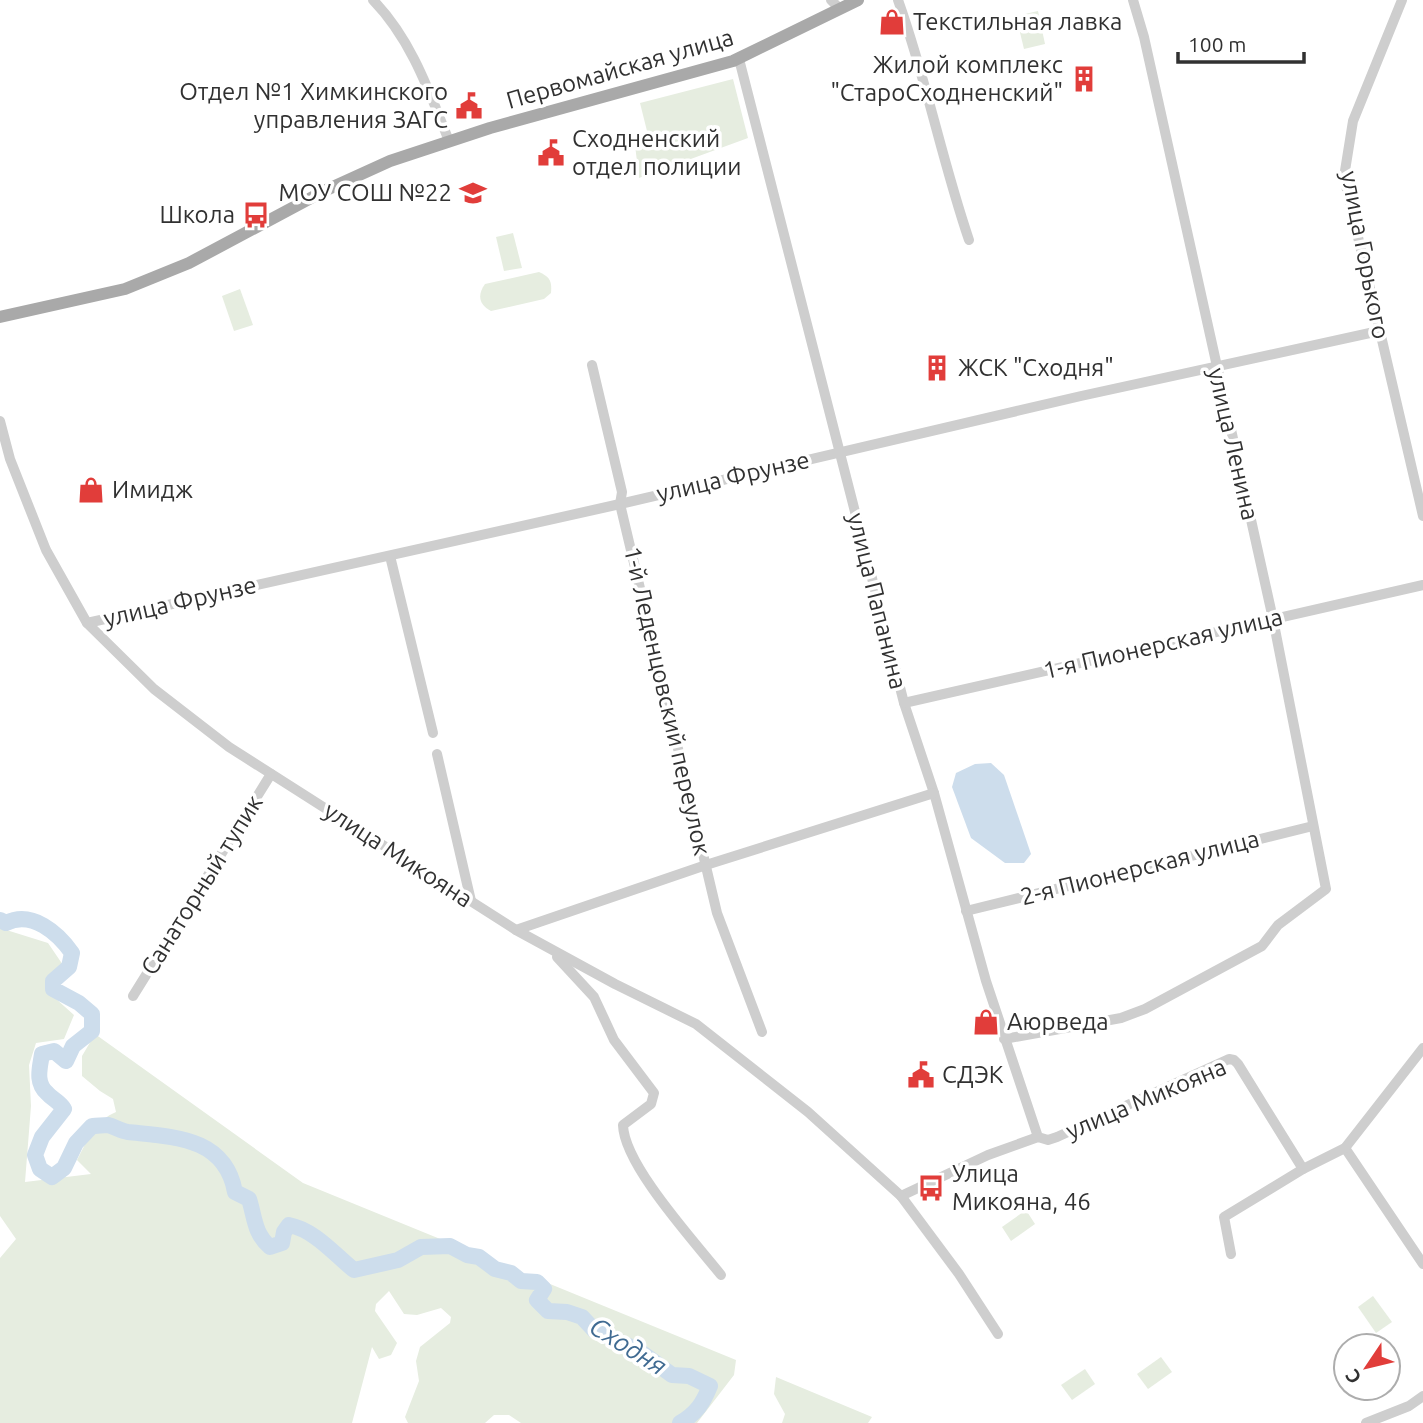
<svg xmlns="http://www.w3.org/2000/svg" width="1423" height="1423" viewBox="0 0 1423 1423" font-family="Ubuntu,sans-serif">
<rect width="100%" height="100%" fill="#fff"/>
<g fill="#e6ede0">
<polygon points="1038,11 1045,44 1024,49 1016,16"/>
<polygon points="733,79 748,138 639,178 635,145 648,135 640,103"/>
<polygon points="513,233 522,268 504,271 496,237"/>
<path d="M539,272C550,277 552,281 551,293L544,299L491,311C479,305 477,295 485,284Z"/>
<polygon points="240,289 253,325 234,331 222,296"/>
<path d="M0,928L48,943L63,965L45,989L74,1015L64,1039L36,1043L29,1065L31,1106L25,1182L91,1174L77,1160C87,1141 96,1120 116,1112L113,1099L100,1091L82,1076V1056L95,1034L303,1183L736,1360L734,1375L697,1423H521L509,1415H494L485,1423H408L405,1417L419,1381L416,1361L420,1347L450,1323L451,1317L441,1308L417,1315L404,1314L389,1291L376,1304L375,1311L397,1343L391,1355L379,1359L372,1347L352,1423H0V1258L16,1239L0,1216Z"/>
<polygon points="1026,1210 1035,1224 1011,1241 1002,1227"/>
<polygon points="1373,1296 1392,1322 1376,1333 1358,1307"/>
<polygon points="1161,1357 1172,1372 1148,1389 1137,1374"/>
<polygon points="1085,1369 1095,1384 1072,1400 1061,1385"/>
<polygon points="776,1377 872,1417 868,1423 782,1423 785,1414 774,1394"/>
</g>
<polygon fill="#cdddec" points="991,763 1004,775 1031,854 1024,863 1005,863 971,838 952,787 956,773 975,764"/>
<g fill="none" stroke-linecap="round" stroke-linejoin="round">
<path stroke="#cdddec" stroke-width="16" d="M0,920L6,923C32,910 58,933 72,953L69,967L53,981V989L79,1003L92,1014V1031L73,1046L66,1061L54,1051L42,1054C40,1068 35,1082 47,1093C53,1100 59,1101 64,1109L42,1137L35,1155L40,1169L52,1177L64,1168L76,1143L92,1126C97,1126 103,1125 108,1125C115,1127 121,1131 128,1132C174,1137 225,1137 235,1192L249,1199C255,1218 254,1233 270,1247L282,1243L284,1232L289,1225C315,1230 335,1255 354,1270L398,1260L421,1247L450,1246L467,1255L479,1257L495,1269L511,1273L521,1281L537,1282L544,1289L537,1300L548,1311L567,1312L582,1317L595,1331L638,1350L672,1375L689,1376L710,1386C703,1403 697,1413 680,1423"/>
<g stroke="#cecece" stroke-width="10">
<path d="M373,0C411,39 429,91 449,141"/>
<polyline points="831,0 840,9"/>
<path d="M898,0C926,78 942,161 969,240"/>
<polyline points="1402,0 1353,121 1344,177 1423,516"/>
<polyline points="739,59 904,703 934,793 986,981 1038,1137"/>
<polyline points="592,365 622,492 620,504 717,913 762,1032"/>
<polyline points="0,421 10,459 46,550 87,623 154,689 229,747 516,930 615,984 696,1024 808,1112 901,1196 988,1155 1038,1137 1048,1140 1057,1137 1229,1059 1234,1060 1238,1064 1303,1169"/>
<polyline points="390,556 433,733"/>
<polyline points="87,623 620,504 1081,396 1379,331"/>
<polyline points="904,703 1423,585"/>
<polyline points="437,754 471,901"/>
<polyline points="966,911 1313,826"/>
<polyline points="516,930 706,865 934,793"/>
<path d="M557,957L594,997L614,1040L654,1093L651,1104L623,1125C624,1165 695,1242 721,1275"/>
<polyline points="133,996 271,774"/>
<polyline points="1004,1039 1121,1018 1145,1009 1262,946 1278,925 1326,889 1273,619 1144,37 1133,0"/>
<polyline points="1345,1148 1423,1264"/>
<polyline points="901,1196 959,1274 998,1334"/>
<polyline points="1231,1254 1224,1217 1303,1169 1345,1148 1423,1048"/>
<polyline points="1366,1423 1409,1406 1423,1396"/>
</g>
<polyline stroke="#a9a9a9" stroke-width="12" points="0,317 125,289 189,263 324,191 390,161 490,128 733,61 858,0"/>
</g>
<defs>
<g id="shop-bare" transform="scale(2.1)"><path d="M-5-2.5h2.3a2.7 3.5 0 0 1 5.4 0H5L5.5 6h-11ZM-1.5-2.5h3a1.5 2.3 0 0 0-3 0Z" fill="#e13d3a" stroke="#fff" stroke-width="2.5" paint-order="stroke"/></g>
<g id="building-bare" transform="scale(2.1)"><path d="M-4-6H4V6H1V3H-1V6H-4ZM-2.5-4.3h1.7v1.8h-1.7ZM.8-4.3h1.7v1.8H.8ZM-2.5-1h1.7V.8h-1.7ZM.8-1h1.7V.8H.8Z" fill="#e13d3a" stroke="#fff" stroke-width="2.5" paint-order="stroke"/></g>
<g id="civic-bare" transform="scale(2.1)"><path d="M-.6-6.5H3V-4.5H.6V-3L4-1V1h2V6H-6V1h2V-1L-.6-3ZM-1.2 2.5V6h2.4V2.5Z" fill="#e13d3a" stroke="#fff" stroke-width="2.5" paint-order="stroke"/></g>
<g id="school-bare" transform="scale(2.1)"><path d="M0-5L7-2L0 1L-7-2ZM-4 1L0 2.5L4 1V4Q0 6-4 4Z" fill="#e13d3a" stroke="#fff" stroke-width="2.5" paint-order="stroke"/></g>
<g id="bus-bare" transform="scale(2.1)"><path d="M-5-6H5V4H4V6H2V4H-2V6H-4V4H-5ZM-3.5-4V0h7V-4ZM-3.5 1.2v1.5H-2V1.2ZM2 1.2v1.5H3.5V1.2Z" fill="#e13d3a" stroke="#fff" stroke-width="2.5" paint-order="stroke"/></g>
</defs>
<g fill-rule="evenodd">
<use href="#shop-bare" x="892" y="22"/>
<use href="#building-bare" x="1084" y="79"/>
<use href="#civic-bare" x="469" y="106"/>
<use href="#civic-bare" x="551" y="153"/>
<use href="#school-bare" x="473" y="193"/>
<use href="#bus-bare" x="256" y="215"/>
<use href="#building-bare" x="937" y="368"/>
<use href="#shop-bare" x="91" y="490"/>
<use href="#shop-bare" x="986" y="1022"/>
<use href="#civic-bare" x="921" y="1075"/>
<use href="#bus-bare" x="931" y="1188"/>
</g>
<g text-anchor="middle" stroke-width="7" stroke-linejoin="round" paint-order="stroke">
<g font-size="24" fill="#313131" stroke="#fff" text-anchor="start">
<text x="913" y="30">Текстильная лавка</text>
<text x="1063" y="73" text-anchor="end">Жилой комплекс<tspan x="1063" dy="28">"СтароСходненский"</tspan></text>
<text x="448" y="100" text-anchor="end">Отдел №1 Химкинского<tspan x="448" dy="28">управления ЗАГС</tspan></text>
<text x="572" y="147">Сходненский<tspan x="572" dy="28">отдел полиции</tspan></text>
<text x="452" y="201" text-anchor="end">МОУ СОШ №22</text>
<text x="235" y="223" text-anchor="end">Школа</text>
<text x="958" y="376">ЖСК "Сходня"</text>
<text x="112" y="498">Имидж</text>
<text x="1007" y="1030">Аюрведа</text>
<text x="942" y="1083">СДЭК</text>
<text x="952" y="1182">Улица<tspan x="952" dy="28">Микояна, 46</tspan></text>
</g>
<g font-size="24" fill="#313131" stroke="#fff">
<text transform="translate(620 69) rotate(-16)" y="8">Первомайская улица</text>
<text transform="translate(1365 255) rotate(79)" y="8">улица Горького</text>
<text transform="translate(1233 444) rotate(77)" y="8">улица Ленина</text>
<text transform="translate(733 477) rotate(-13)" y="8">улица Фрунзе</text>
<text transform="translate(877 601) rotate(76)" y="8">улица Папанина</text>
<text transform="translate(180 602) rotate(-13)" y="8">улица Фрунзе</text>
<text transform="translate(1163 644) rotate(-13)" y="8">1-я Пионерская улица</text>
<text transform="translate(667 701) rotate(77)" y="8">1-й Леденцовский переулок</text>
<text transform="translate(398 855) rotate(33)" y="8">улица Микояна</text>
<text transform="translate(1140 868) rotate(-14)" y="8">2-я Пионерская улица</text>
<text transform="translate(202 885) rotate(-58)" y="8">Санаторный тупик</text>
<text transform="translate(1146 1099) rotate(-23)" y="8">улица Микояна</text>
</g>
<g font-size="26" font-style="italic" fill="#406b92" stroke="#fff">
<text transform="translate(628 1346) rotate(32)" y="9">Сходня</text>
</g>
</g>
<g transform="translate(1367 1367) rotate(235)"><circle r="33" fill="#ffffff" stroke="#adadad" stroke-width="2"/>
<path d="M0-5L12 26L0 18L-12 26Z" fill="#e13d3a"/>
<text y="-10" font-size="19" font-weight="bold" text-anchor="middle" fill="#313131">С</text>
</g>
<path d="M1178 52v10h126v-10" fill="none" stroke="#313131" stroke-width="3.5"/>
<text x="1188" y="52" font-size="21" fill="#313131" stroke="#ffffff" stroke-width="5" paint-order="stroke">100 m</text>
</svg>
